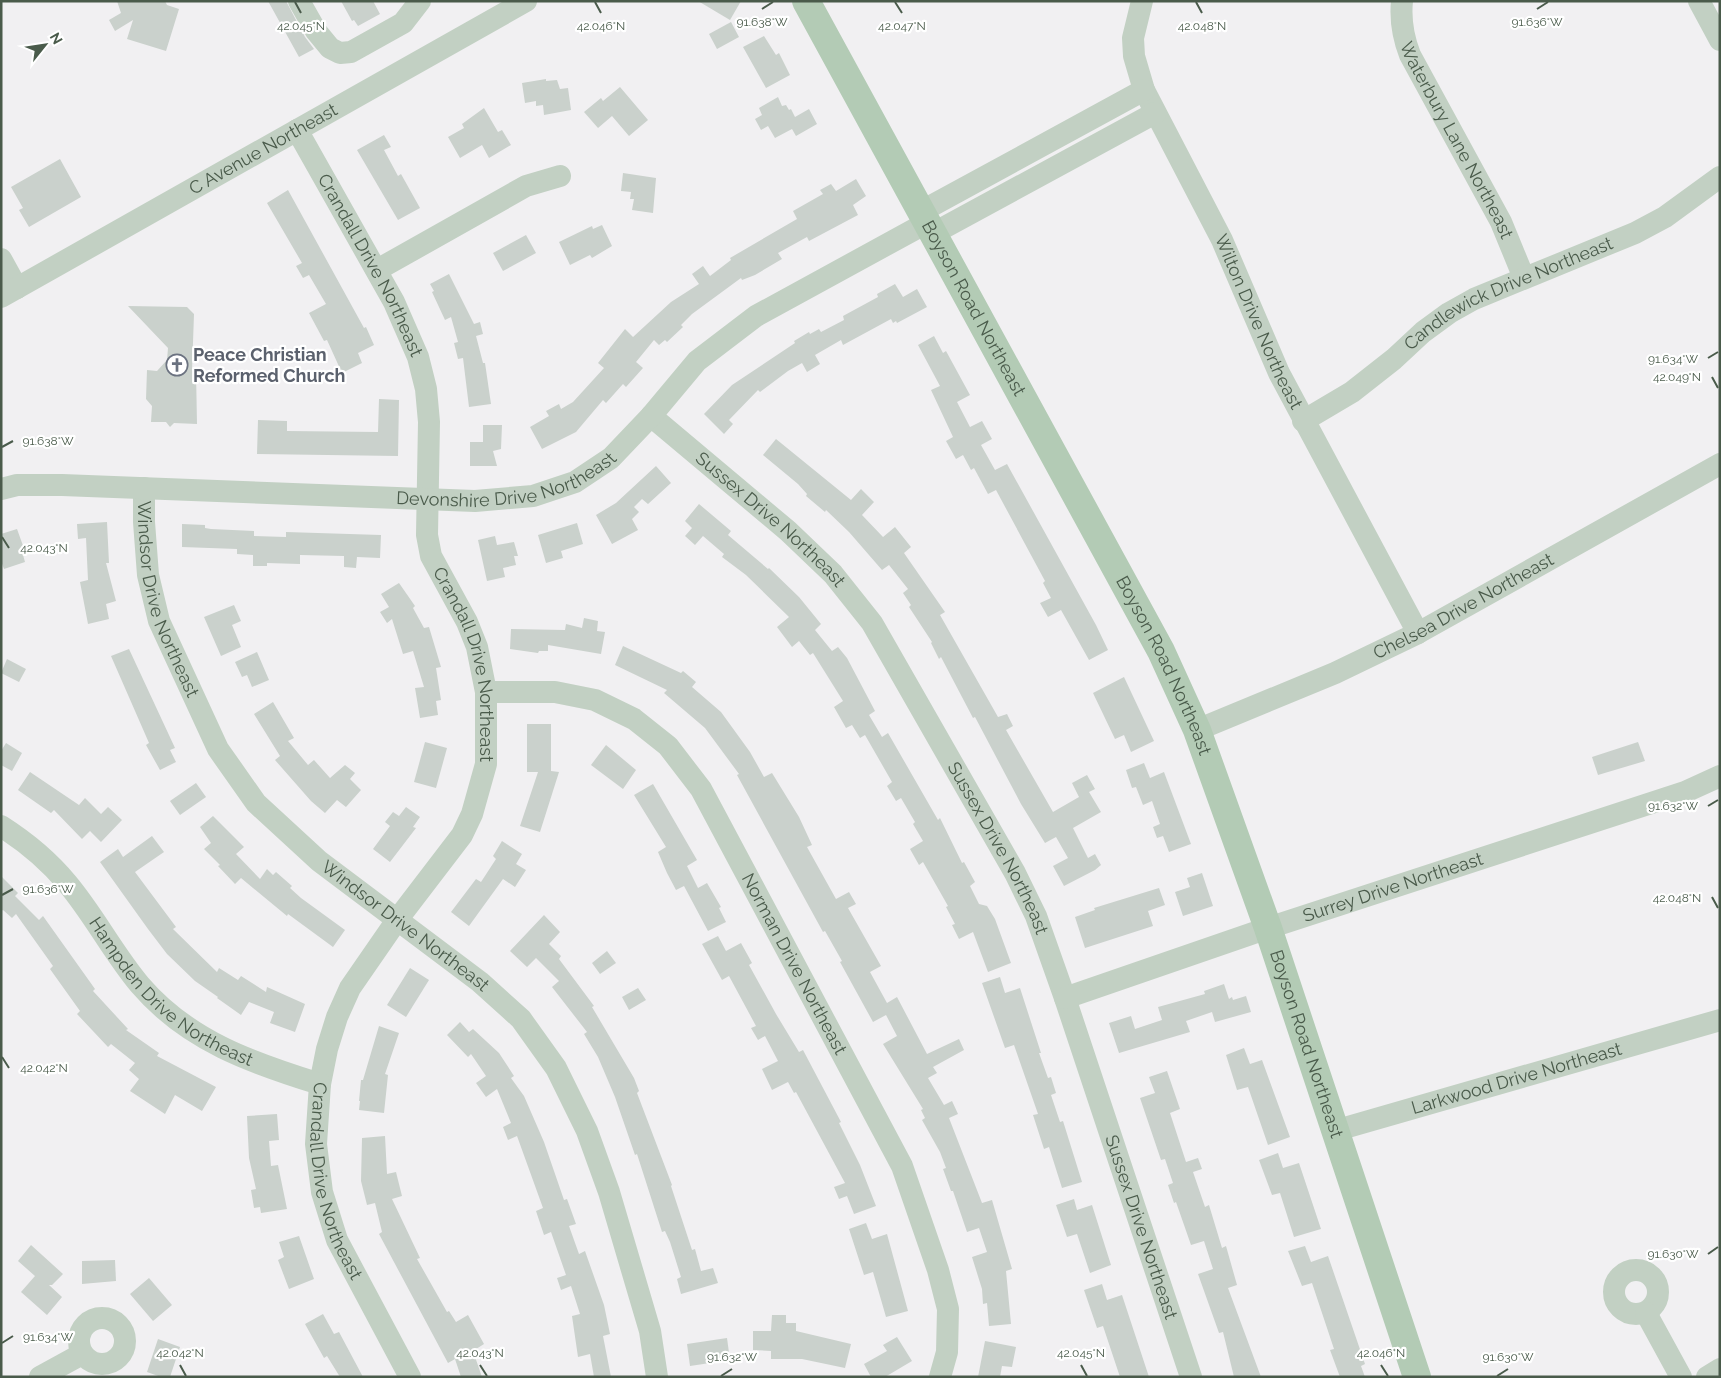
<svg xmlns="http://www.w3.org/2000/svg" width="1721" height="1378" viewBox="0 0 1721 1378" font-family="Raleway,sans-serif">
<rect width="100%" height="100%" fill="#f1f0f2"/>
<g fill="#cad1cc">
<polygon points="117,1 165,1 167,5 179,9 166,51 127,39 133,20 115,31 109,20 121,13"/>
<polygon points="268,1 286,1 305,37 314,49 299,57"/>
<polygon points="341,1 373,1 380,14 358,26 354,20 352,21"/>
<polygon points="698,1 741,1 730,20"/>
<polygon points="731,22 739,37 717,49 709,34"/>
<polygon points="764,36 776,55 779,53 790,75 766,88 743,47"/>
<polygon points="546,79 546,81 557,80 560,89 568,88 571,110 544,115 543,105 536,106 536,101 525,103 522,83"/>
<polygon points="620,87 648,120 629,136 612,116 598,128 584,112 601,98 603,101"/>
<polygon points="778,97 782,106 786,105 789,110 791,109 795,117 809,109 817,124 796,136 792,129 775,138 768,126 761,130 755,119 762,115 759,108"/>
<polygon points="484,108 498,132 502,130 511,145 489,158 482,145 460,158 448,137 464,128 462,124"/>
<polygon points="384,135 391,147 384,150 398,176 401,174 420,208 398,220 357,150"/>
<polygon points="60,159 81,197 29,227 19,210 23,208 11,187"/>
<polygon points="623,173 656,178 653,213 632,210 634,199 630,199 631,192 621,191"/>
<polygon points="856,179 866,196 853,205 858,215 809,241 807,237 778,253 782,259 755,275 742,280 741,278 692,314 681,325 683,327 667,342 665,340 659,345 654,340 636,362 643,368 626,387 623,384 606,403 603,400 576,432 542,449 530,427 549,416 546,411 559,404 561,409 573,402 604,368 598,363 625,329 633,337 671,302 699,284 692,274 703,266 710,276 731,260 730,258 797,219 793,211 823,194 820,190 831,184 836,191"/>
<polygon points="288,190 364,328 366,327 374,345 358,353 362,363 342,373 327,340 324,341 309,313 326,304 309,275 303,278 296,266 302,263 267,203"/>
<polygon points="602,225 612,246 592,258 590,255 570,265 559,242 592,226 593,229"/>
<polygon points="526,235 536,253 503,271 493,253"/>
<polygon points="449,274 474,324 480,322 483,334 476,336 483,363 485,363 491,404 469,407 463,358 458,359 454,343 458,342 451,317 445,320 432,292 434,291 430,284"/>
<polygon points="895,284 903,297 917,289 927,307 897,323 896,321 893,323 891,319 843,345 841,340 815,355 820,364 807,372 802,363 788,371 760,392 758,390 729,420 733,424 724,434 704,414 732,385 795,343 794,341 809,332 810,334 819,329 821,332 844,320 843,316 878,297 877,294"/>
<polygon points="128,306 187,307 194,314 192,371 196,371 197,424 174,423 170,427 166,422 151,422 152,406 146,399 147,370 157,371 167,360 168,348"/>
<polygon points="934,336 943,353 946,351 970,395 957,402 970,427 982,421 992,439 981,445 995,470 1007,464 1096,625 1108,650 1089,660 1061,610 1048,617 1040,603 1051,598 1043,583 1045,581 996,490 988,494 974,468 971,470 963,455 956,459 946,441 953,437 931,390 940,386 918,345"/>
<polygon points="379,399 399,400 398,456 257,454 258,420 287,421 287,431 378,432"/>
<polygon points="483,425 502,425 501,449 493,451 497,466 470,466 470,442 483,442"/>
<polygon points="776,439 851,500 861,489 874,502 862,515 883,537 895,527 911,547 904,553 945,612 940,615 998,717 1007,714 1013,726 1006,730 1053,812 1079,797 1072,783 1087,775 1095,789 1089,792 1101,812 1073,828 1088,858 1095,854 1101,865 1095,870 1064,886 1053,866 1068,858 1056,837 1045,843 1021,804 975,717 973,718 941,657 939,659 931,643 932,642 909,607 911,605 903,593 908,589 889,565 882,570 849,532 826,510 825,512 806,496 807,494 798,484 763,455"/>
<polygon points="656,466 671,483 648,504 642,499 634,507 639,512 632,519 638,530 612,544 596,515 616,503"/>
<polygon points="699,504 731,531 728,535 768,569 769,568 799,597 821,624 815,630 832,651 838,647 847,658 875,711 869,715 882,737 888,733 938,820 940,818 962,863 964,862 975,882 970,886 979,904 987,906 995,919 1011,963 988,972 973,932 959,939 952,925 955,924 946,907 948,906 923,862 919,865 910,849 923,841 913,824 915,822 901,798 896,801 887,786 892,782 865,735 860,738 852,725 846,728 834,707 843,701 813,653 810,655 799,641 792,647 777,627 789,617 746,575 722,557 724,554 703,536 695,545 685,536 692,528 685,521"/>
<polygon points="107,522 109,563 106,563 116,601 106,604 109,619 88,624 80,582 88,580 86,538 78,539 77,524"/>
<polygon points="577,523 583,544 561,551 563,558 546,563 538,535"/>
<polygon points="182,524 205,525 205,528 211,529 254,531 254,536 286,537 286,532 381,535 380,558 357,557 356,568 344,567 344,556 300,555 300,564 267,563 267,566 253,566 253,555 237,554 237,549 182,547"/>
<polygon points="17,529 26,554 23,555 25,562 4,569 1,561 1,534"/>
<polygon points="495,536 497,545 514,542 518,556 514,556 516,565 503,568 505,577 487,581 478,540"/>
<polygon points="399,583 415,606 413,608 424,628 429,627 441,667 436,668 441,700 436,701 438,715 420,718 415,688 424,687 413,651 403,654 392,619 387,623 380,612 389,607 381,594"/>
<polygon points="234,605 241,621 232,625 241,647 221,656 204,617"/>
<polygon points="584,618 598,621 597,631 605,632 601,654 548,645 548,651 539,651 538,653 510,649 511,629 565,630 566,624 582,628"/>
<polygon points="623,646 681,673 683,671 696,682 692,687 721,712 750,752 764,777 772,773 799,817 812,845 807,847 836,899 849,892 856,904 848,908 881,966 870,972 887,1003 897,997 927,1054 959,1039 964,1050 933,1067 937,1073 928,1078 944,1105 952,1101 958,1114 949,1118 982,1203 992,1200 1012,1269 1006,1271 1011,1324 989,1326 987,1303 983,1304 982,1289 972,1257 987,1252 979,1228 967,1232 953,1191 951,1191 943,1169 946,1168 940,1152 922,1120 925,1118 921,1110 923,1109 883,1044 897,1036 886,1015 873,1022 840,962 842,961 825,931 823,932 737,775 739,774 705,728 664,693 667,690 615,665"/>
<polygon points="129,649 175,748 170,750 176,762 160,770 146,745 149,743 111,656"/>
<polygon points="257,652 269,680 252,687 247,675 242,677 235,662"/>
<polygon points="7,659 26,669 19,682 1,673"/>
<polygon points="1124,677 1154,741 1131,752 1124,735 1115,739 1093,693"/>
<polygon points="273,702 294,738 288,741 308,765 314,760 330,778 345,765 355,773 350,779 361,790 346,807 337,800 325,813 311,801 275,760 280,756 254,714"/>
<polygon points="527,724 551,724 551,771 559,772 540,832 520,826 538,772 527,772"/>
<polygon points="425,742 447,748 436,788 414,782"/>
<polygon points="1638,742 1645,761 1598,775 1592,757"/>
<polygon points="6,743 22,753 12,771 1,765 1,751"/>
<polygon points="606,745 636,770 623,789 591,765"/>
<polygon points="1144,763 1150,778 1164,772 1191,844 1169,852 1163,836 1157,838 1153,827 1160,824 1152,801 1143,805 1136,787 1132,788 1126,770"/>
<polygon points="30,772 79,805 85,798 101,814 108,807 122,820 101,842 90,831 82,839 54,810 51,813 18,790"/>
<polygon points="196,783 206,797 180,815 170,801"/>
<polygon points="653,784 697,860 687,866 698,888 707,883 721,907 719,908 726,922 708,931 684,886 676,890 667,873 658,852 666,847 634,795"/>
<polygon points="406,807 420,817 413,827 416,828 390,862 373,849 390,826 385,822 393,812 399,816"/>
<polygon points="213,816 244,847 236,854 260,879 267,869 273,875 276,872 292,886 290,888 301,898 345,930 333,947 288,914 287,916 241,878 235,884 218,866 220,865 204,849 211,843 200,827"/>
<polygon points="152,836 164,852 135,872 176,927 173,929 217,972 219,968 238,980 241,976 266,992 267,987 305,1004 295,1032 270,1023 274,1012 249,1002 241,1015 217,998 218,997 195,981 167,954 148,929 100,862 118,849 123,857"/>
<polygon points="502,841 522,854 516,864 526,870 515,887 503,879 469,926 451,912 476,879 481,882 496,859 493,856"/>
<polygon points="1202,873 1213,906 1183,916 1175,892 1190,887 1187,878"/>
<polygon points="1,876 18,893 15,896 39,920 43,916 95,989 93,991 128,1029 126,1030 159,1053 157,1056 216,1087 202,1111 175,1095 165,1114 130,1091 139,1079 129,1070 135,1063 111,1044 108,1047 77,1014 80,1011 50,969 53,966 16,914 12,918 3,910 1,911"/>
<polygon points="1159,888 1165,905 1148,911 1153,926 1085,948 1075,917 1095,910 1094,908"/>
<polygon points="544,915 560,932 549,944 561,956 559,959 594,1006 592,1007 634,1078 639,1091 637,1093 672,1185 671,1186 692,1250 695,1249 701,1271 713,1268 718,1283 681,1294 677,1279 681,1277 670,1242 665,1231 662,1232 637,1154 635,1155 615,1097 598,1057 584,1034 587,1032 552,987 559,981 536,958 527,967 510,951"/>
<polygon points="718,936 726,951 741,943 752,963 749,965 776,1014 799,1052 803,1050 841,1122 839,1123 860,1165 876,1206 854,1214 847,1196 839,1199 834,1187 845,1183 796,1092 794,1093 788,1082 772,1090 762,1069 778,1061 765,1036 758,1040 751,1028 756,1026 729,976 722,980 702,944"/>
<polygon points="607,951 616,963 600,974 592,963"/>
<polygon points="410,968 429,980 406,1017 387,1005"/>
<polygon points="1000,977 1005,993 1020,988 1041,1053 1039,1053 1048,1078 1051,1077 1056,1093 1051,1095 1060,1122 1063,1121 1082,1182 1062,1188 1049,1147 1044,1149 1033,1115 1038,1114 1014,1045 1005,1048 982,983"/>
<polygon points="1224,984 1229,999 1232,997 1233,1000 1246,996 1251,1012 1215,1022 1212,1012 1186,1021 1190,1032 1119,1053 1109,1023 1131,1016 1135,1029 1162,1020 1158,1007 1205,994 1204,991"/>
<polygon points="638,988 646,1000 629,1010 622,997"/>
<polygon points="460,1022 469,1032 473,1029 499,1053 514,1076 511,1078 524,1096 544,1142 564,1200 567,1199 576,1224 569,1226 579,1254 585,1251 604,1305 610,1334 603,1336 611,1377 594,1377 590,1354 578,1357 572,1316 580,1314 571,1286 561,1290 557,1278 566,1275 551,1232 544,1235 536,1211 543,1208 517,1136 508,1140 503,1127 511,1123 497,1089 486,1097 476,1083 486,1076 471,1054 468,1057 447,1035"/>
<polygon points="379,1026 399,1033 385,1074 388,1075 384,1113 359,1110 360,1101 359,1101 361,1080 363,1080"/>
<polygon points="1244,1048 1250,1064 1262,1060 1290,1137 1268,1145 1248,1087 1237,1090 1226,1055"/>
<polygon points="1167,1071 1180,1109 1170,1113 1186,1162 1198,1158 1202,1169 1193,1172 1205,1207 1209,1205 1222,1248 1226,1246 1237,1285 1228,1288 1261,1377 1234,1377 1223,1332 1219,1333 1198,1274 1213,1269 1204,1241 1191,1245 1176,1202 1174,1203 1168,1185 1173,1183 1165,1159 1161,1160 1140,1098 1155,1093 1149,1077"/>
<polygon points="277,1114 279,1140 269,1141 271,1166 278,1165 287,1209 261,1213 260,1207 254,1208 251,1190 256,1189 249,1158 247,1116"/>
<polygon points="385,1136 387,1174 396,1172 402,1196 392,1199 420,1258 417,1259 447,1312 449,1311 456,1322 468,1315 484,1344 473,1351 482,1377 461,1377 455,1359 448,1363 379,1234 382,1232 375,1203 367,1205 361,1181 362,1138"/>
<polygon points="1278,1153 1283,1168 1299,1163 1321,1229 1294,1237 1280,1193 1272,1195 1259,1160"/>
<polygon points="1074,1199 1077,1210 1092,1205 1111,1265 1090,1273 1077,1234 1067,1237 1056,1205"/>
<polygon points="866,1223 872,1239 887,1234 908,1311 886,1317 873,1272 864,1275 849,1229"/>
<polygon points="299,1236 314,1279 289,1289 278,1260 284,1257 279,1242"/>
<polygon points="31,1245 63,1274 52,1285 49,1285 62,1297 47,1315 21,1292 35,1276 18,1261"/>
<polygon points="1305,1246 1311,1262 1328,1256 1365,1364 1361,1366 1365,1377 1340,1377 1330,1350 1334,1349 1312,1283 1302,1286 1288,1251"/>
<polygon points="115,1260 116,1281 82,1284 82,1261"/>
<polygon points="149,1278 172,1305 153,1321 130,1294"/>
<polygon points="1102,1284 1107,1300 1122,1295 1149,1377 1120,1377 1103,1326 1097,1328 1084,1290"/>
<polygon points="323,1314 334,1334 339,1332 363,1377 340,1377 327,1356 324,1358 305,1324"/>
<polygon points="772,1315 786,1315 786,1323 796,1323 796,1331 851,1344 845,1368 802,1359 771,1359 771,1351 753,1350 753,1331 771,1331"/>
<polygon points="897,1337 912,1361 885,1377 871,1377 864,1364 887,1351 883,1345"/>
<polygon points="727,1338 730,1360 690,1366 687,1344"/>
<polygon points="158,1339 180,1347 170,1377 161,1377 147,1372"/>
<polygon points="985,1341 1016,1347 1012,1367 1002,1366 1000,1377 978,1377"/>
</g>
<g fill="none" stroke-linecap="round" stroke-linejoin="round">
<g stroke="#c2d0c3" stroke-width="22">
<polyline points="299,1 316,31 330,48 340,53 351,52 403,23 420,1"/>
<path id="s1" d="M1142,1L1133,38L1134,56L1144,90L1222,240L1279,373L1418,633"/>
<path id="s2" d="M1402,1C1400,21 1403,37 1410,55L1501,222L1524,278"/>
<polyline points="1699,1 1720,40"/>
<path id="s3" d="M297,130L394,302L418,357L426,389L429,422L427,535L431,556L467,622L477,647L486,692V764L472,814L462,835L397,920L350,988L337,1017L327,1049L320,1084L316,1144L322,1192L337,1240L410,1377"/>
<polyline points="922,211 1144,90"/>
<polyline points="934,233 1155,113"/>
<polyline points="1,259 17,288"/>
<polyline points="377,270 526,186 560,176"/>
<path id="s4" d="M1,297L526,1"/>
<path id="s5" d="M651,416L788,531L833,574L872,623L1015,873L1036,916L1065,998L1191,1377"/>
<path id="s6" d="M1303,421L1352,392L1394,359L1423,332L1449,313L1474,299L1635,233L1665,217L1720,177"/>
<path id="s7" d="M144,488V522L148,575L159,621L218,749L256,803L319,861L480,982L521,1019L556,1068L587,1131L609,1192L650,1331L657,1377"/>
<path id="s8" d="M1,489L17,485H62L475,501L533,496L575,482L611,458L651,416L697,361L756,316L928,222"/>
<path id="s9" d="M486,692H555L595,700L634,719L668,746L701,789L902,1166L938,1270L948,1309L947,1352L940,1377"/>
<path id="s10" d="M1197,730L1335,673L1418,633L1720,464"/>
<path id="s11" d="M1,826C26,842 48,860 67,883C94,915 113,953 140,985C188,1041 252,1063 320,1084"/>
<path id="s12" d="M1065,998L1268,928L1685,792L1720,776"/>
<path id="s13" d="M1334,1131L1720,1020"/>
<circle cx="1636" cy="1292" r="22"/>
<polyline points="1646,1313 1681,1377"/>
<circle cx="102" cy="1341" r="23"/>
<polyline points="40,1377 82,1354"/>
<polyline points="1707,1377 1720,1369"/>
</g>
<path stroke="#b3cbb5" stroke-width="28" id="s14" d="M806,1L1161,651L1197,730L1268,928L1417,1377"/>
</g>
<path fill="none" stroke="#4a5b4b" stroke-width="2" d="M295,2L301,13M595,2L601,13M895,2L902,13M1196,2L1202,13M762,9L773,2M1537,9L1548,2M1708,358L1718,352M1712,377L1718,388M2,447L13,441M2,537L9,548M1708,806L1718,800M2,895L13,889M1712,897L1718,908M2,1057L9,1068M1708,1254L1718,1247M2,1343L13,1336M180,1365L186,1376M480,1365L487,1376M1081,1365L1087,1376M1381,1365L1388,1376M721,1376L732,1369M1497,1376L1508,1369"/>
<defs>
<g id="church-ring" transform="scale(1.125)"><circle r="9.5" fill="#fff" stroke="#6b7280" stroke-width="1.5"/><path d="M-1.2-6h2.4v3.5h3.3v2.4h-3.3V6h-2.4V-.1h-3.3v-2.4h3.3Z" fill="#6b7280"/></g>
</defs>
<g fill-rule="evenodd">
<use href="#church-ring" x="177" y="365"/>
</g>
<g text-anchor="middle" stroke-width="4.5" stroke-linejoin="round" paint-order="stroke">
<g font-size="18" fill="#4a5b4b" stroke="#fff">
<text dy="6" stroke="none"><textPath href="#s2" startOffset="152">Waterbury Lane Northeast</textPath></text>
<text dy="6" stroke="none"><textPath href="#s4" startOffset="301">C Avenue Northeast</textPath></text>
<text dy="6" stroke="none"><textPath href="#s3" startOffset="154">Crandall Drive Northeast</textPath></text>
<text dy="6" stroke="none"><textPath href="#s6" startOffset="244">Candlewick Drive Northeast</textPath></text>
<text dy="6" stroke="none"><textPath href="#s14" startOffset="350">Boyson Road Northeast</textPath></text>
<text dy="6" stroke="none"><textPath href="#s1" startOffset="350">Wilton Drive Northeast</textPath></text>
<text dy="6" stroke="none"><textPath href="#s8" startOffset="510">Devonshire Drive Northeast</textPath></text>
<text dy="6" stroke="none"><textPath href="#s5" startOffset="158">Sussex Drive Northeast</textPath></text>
<text dy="6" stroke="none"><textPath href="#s7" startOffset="115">Windsor Drive Northeast</textPath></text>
<text dy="6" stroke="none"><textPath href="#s10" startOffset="294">Chelsea Drive Northeast</textPath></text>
<text dy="6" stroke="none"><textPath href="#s3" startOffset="574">Crandall Drive Northeast</textPath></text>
<text dy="6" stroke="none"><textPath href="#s14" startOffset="755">Boyson Road Northeast</textPath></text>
<text dy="6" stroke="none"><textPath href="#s5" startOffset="562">Sussex Drive Northeast</textPath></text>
<text dy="6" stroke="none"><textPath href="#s12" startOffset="346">Surrey Drive Northeast</textPath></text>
<text dy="6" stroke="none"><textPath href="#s7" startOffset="535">Windsor Drive Northeast</textPath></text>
<text dy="6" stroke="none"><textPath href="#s9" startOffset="449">Norman Drive Northeast</textPath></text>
<text dy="6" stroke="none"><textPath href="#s11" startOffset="241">Hampden Drive Northeast</textPath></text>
<text dy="6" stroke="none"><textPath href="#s14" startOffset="1160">Boyson Road Northeast</textPath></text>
<text dy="6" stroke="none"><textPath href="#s13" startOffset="190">Larkwood Drive Northeast</textPath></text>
<text dy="6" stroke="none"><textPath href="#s3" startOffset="1144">Crandall Drive Northeast</textPath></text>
<text dy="6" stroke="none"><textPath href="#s5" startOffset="968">Sussex Drive Northeast</textPath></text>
</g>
<g font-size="18" font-weight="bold" fill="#5b616d" stroke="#fff" text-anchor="start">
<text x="193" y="361">Peace Christian<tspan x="193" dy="21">Reformed Church</tspan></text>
</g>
</g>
<g font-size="12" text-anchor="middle" fill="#4a5b4b" stroke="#fff" stroke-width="4.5" stroke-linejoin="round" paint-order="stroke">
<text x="762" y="26">91.638°W</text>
<text x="1537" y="26">91.636°W</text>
<text x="301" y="30">42.045°N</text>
<text x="601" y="30">42.046°N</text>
<text x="902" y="30">42.047°N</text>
<text x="1202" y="30">42.048°N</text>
<text x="1673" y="363">91.634°W</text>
<text x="1677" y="381">42.049°N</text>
<text x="48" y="445">91.638°W</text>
<text x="44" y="552">42.043°N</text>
<text x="1673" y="810">91.632°W</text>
<text x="48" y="893">91.636°W</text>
<text x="1677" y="902">42.048°N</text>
<text x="44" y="1072">42.042°N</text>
<text x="1673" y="1258">91.630°W</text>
<text x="48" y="1341">91.634°W</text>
<text x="180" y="1357">42.042°N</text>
<text x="480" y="1357">42.043°N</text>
<text x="1081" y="1357">42.045°N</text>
<text x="1381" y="1357">42.046°N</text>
<text x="732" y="1361">91.632°W</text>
<text x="1508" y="1361">91.630°W</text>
</g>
<rect width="1721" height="1378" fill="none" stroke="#4a5b4b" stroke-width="5"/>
<g transform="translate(45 45) rotate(60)" stroke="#ffffff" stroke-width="4" paint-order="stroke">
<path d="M0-4L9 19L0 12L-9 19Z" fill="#4a5b4b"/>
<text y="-8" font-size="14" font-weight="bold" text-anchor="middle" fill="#4a5b4b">N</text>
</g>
</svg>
